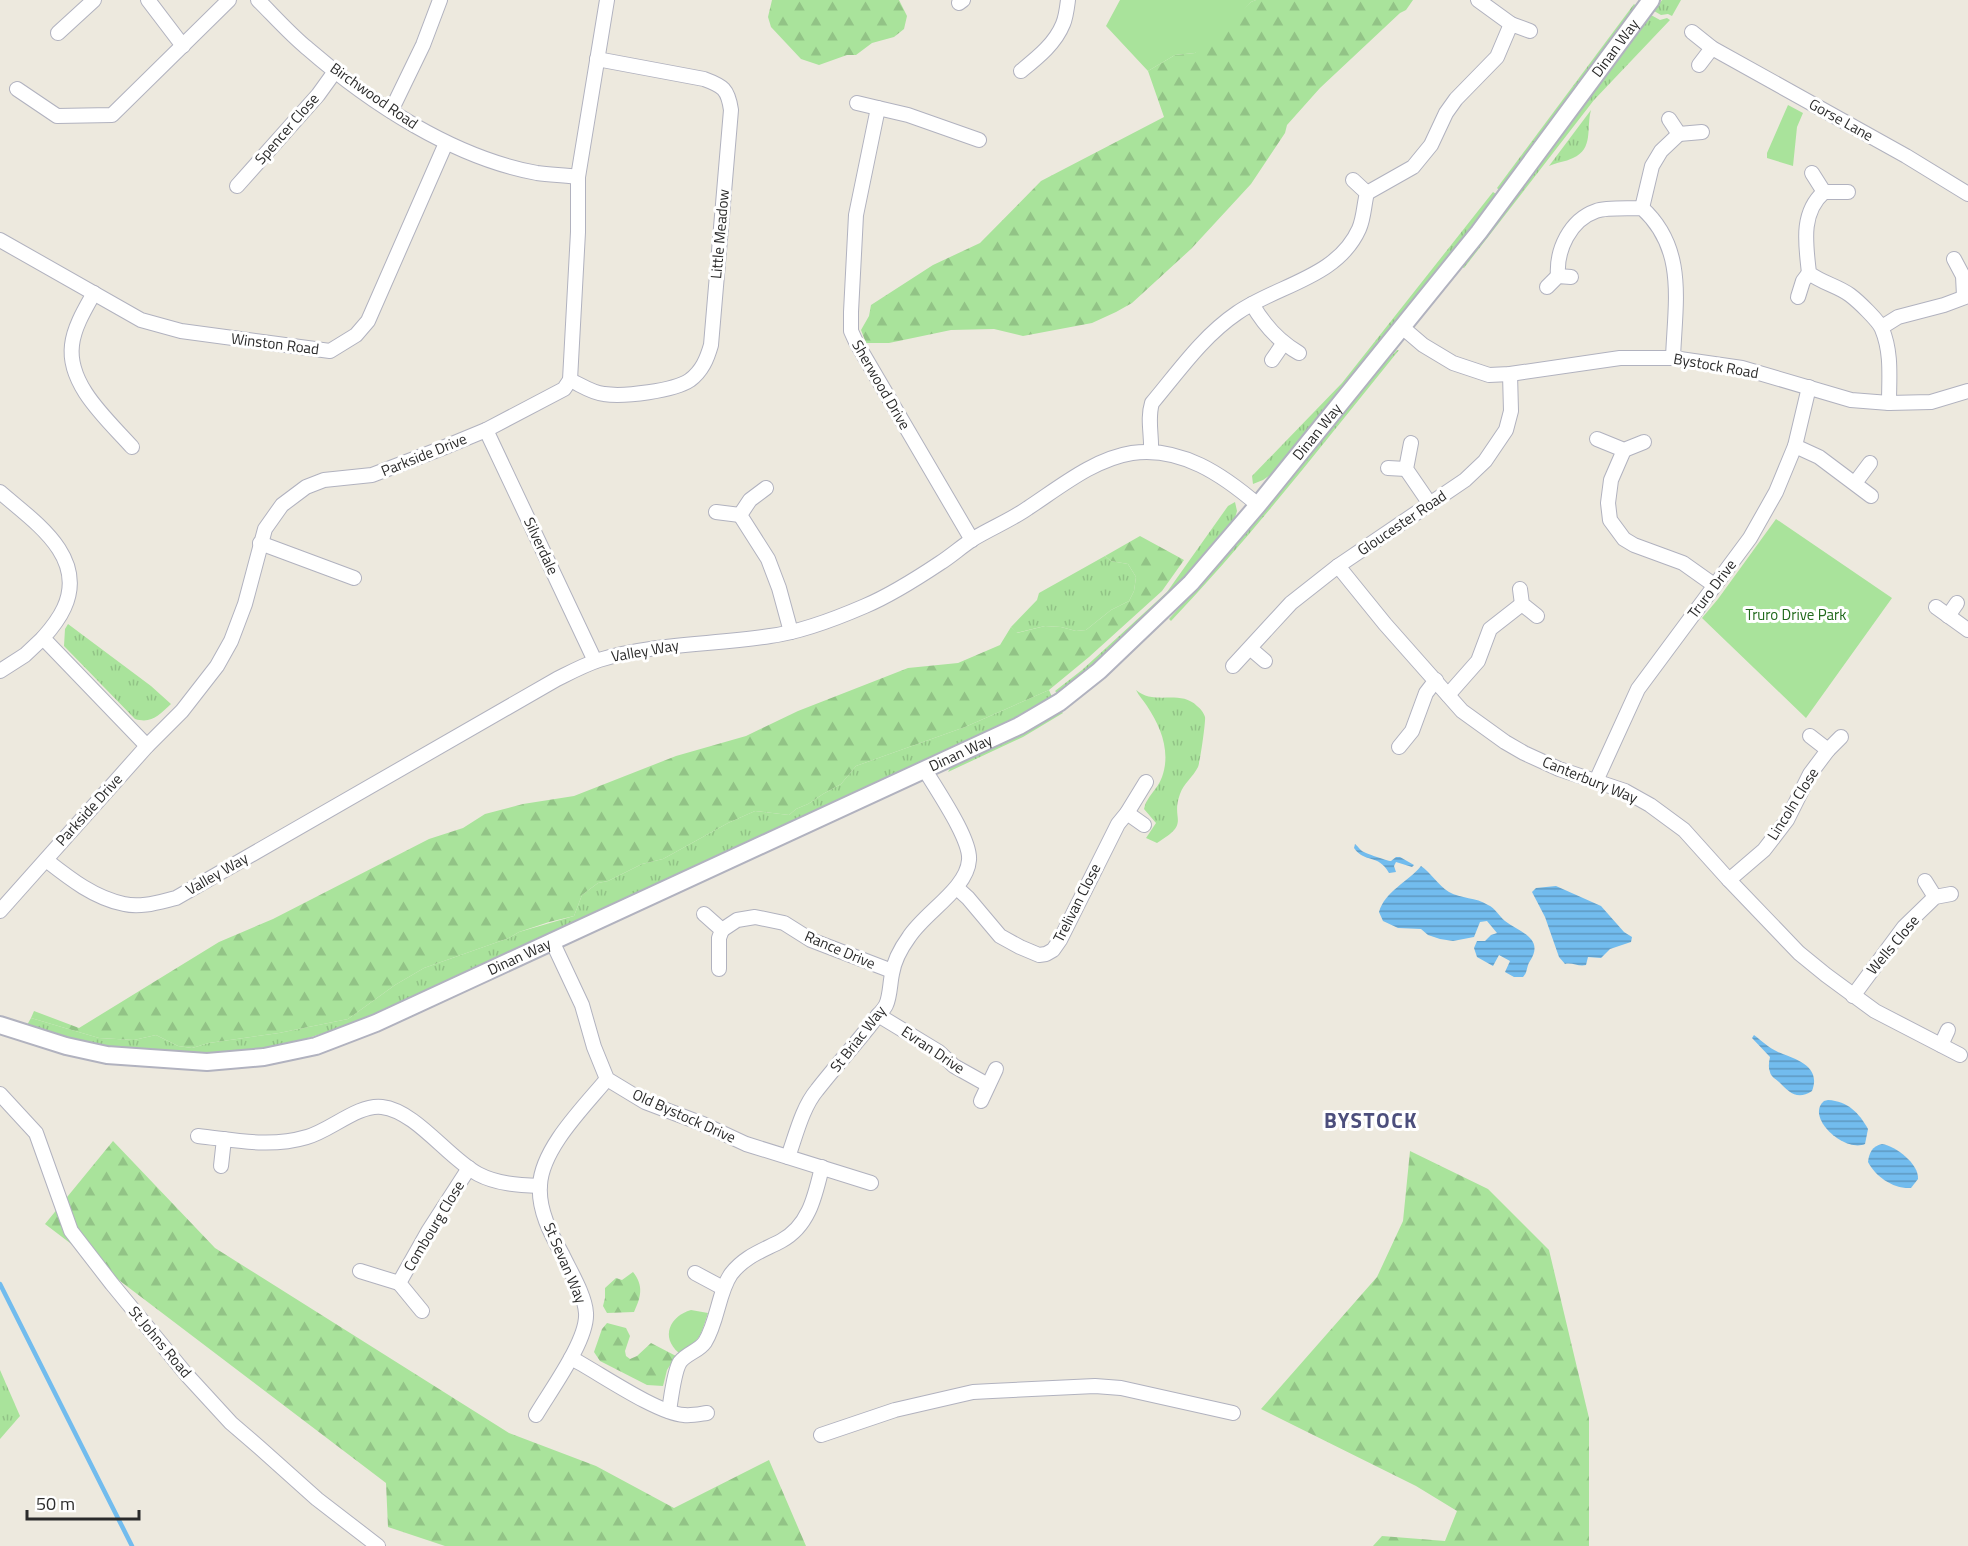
<svg xmlns="http://www.w3.org/2000/svg" width="1968" height="1546" viewBox="0 0 1968 1546" font-family="'Titillium Web',sans-serif">
<defs>
<pattern id="grass-tufts" width="24" height="20" patternUnits="userSpaceOnUse" patternTransform="scale(1.5)"><rect width="24" height="20" fill="#a9e39b"/><path d="M3 7l-1-3M5 7V3M7 7l1-3M15 17l-1-3M17 17v-4M19 17l1-3" fill="none" stroke="#92c386"/></pattern>
<pattern id="forest-firs" width="22" height="20" patternUnits="userSpaceOnUse" patternTransform="scale(1.5)"><rect width="22" height="20" fill="#a9e39b"/><path d="M5 1l3.5 6h-7zM16 11l3.5 6h-7z" fill="#92c386"/></pattern>
<pattern id="water-rules" width="6" height="5" patternUnits="userSpaceOnUse" patternTransform="scale(1.5)"><rect width="6" height="5" fill="#72bcee"/><path d="M0 2.5h6" fill="none" stroke="#5e99c1"/></pattern>
</defs>
<rect width="100%" height="100%" fill="#ede9de"/>
<g fill="url(#grass-tufts)">
<polygon points="1662,0 1681,0 1672,16 1668,14 1661,15 1654,11"/>
<polygon points="1634,4 1636,6 1499,190 1497,188"/>
<polygon points="1651,15 1660,20 1667,18 1670,20 1594,100 1464,268 1462,267"/>
<path d="M1591,110C1586,128 1594,149 1573,158C1565,162 1557,162 1549,166Z"/>
<polygon points="1493,192 1496,194 1467,232 1273,473 1263,480 1253,484 1252,476 1342,383"/>
<path d="M1397,350H1399C1325,441 1252,536 1171,621L1169,619L1236,545L1376,372Z"/>
<polygon points="1235,502 1237,511 1234,521 1166,597 1088,669 1057,693 1055,691 1082,670 1167,592 1228,506"/>
<polygon points="1105,556 1111,561 1128,564 1136,577 1134,591 1129,601 1111,610 1086,630 1076,631 1061,627 1045,626 1016,633 1011,627 1037,600 1039,593"/>
<path d="M68,624L151,686L171,704C159,715 152,724 135,719L64,646L65,629Z"/>
<path d="M1049,690L1052,697L1020,716L354,1023C335,1029 316,1036 297,1041C242,1056 163,1055 107,1047C80,1043 53,1033 27,1025L31,1018L99,1038L134,1040L156,1035L178,1046L192,1048L209,1043L279,1033L348,1019L395,985L424,968L509,938L519,932L574,916L582,895L598,883L608,881L642,864L663,859L728,823L755,811L789,815L796,809L808,804L823,794L841,784L856,766L965,727Z"/>
<path d="M1136,690C1154,706 1180,689 1197,706C1200,708 1204,713 1205,717C1206,720 1200,763 1198,767C1193,777 1184,783 1180,794C1170,821 1192,822 1157,843L1146,838L1156,823L1144,809C1146,797 1158,789 1162,777C1171,752 1161,727 1147,706C1143,700 1139,696 1136,690Z"/>
<polygon points="1061,711 1063,713 1023,737 948,772 951,767 1030,730"/>
<polygon points="0,1370 20,1416 0,1439"/>
</g>
<g fill="url(#forest-firs)">
<polygon points="772,0 899,0 907,16 904,29 894,37 872,43 856,55 847,55 819,65 801,59 771,27 768,17"/>
<polygon points="1256,0 1413,0 1406,10 1400,13 1320,88 1287,125 1285,133 1251,184 1191,249 1132,303 1116,312 1092,323 1023,336 994,329 951,330 889,343 866,343 861,330 869,316 871,305 933,265 980,243 1041,181 1164,117 1148,71 1175,55 1195,53 1251,2"/>
<polygon points="1140,536 1184,560 1162,591 1089,657 1049,690 965,727 856,766 841,784 823,794 808,804 796,809 789,815 755,811 728,823 663,859 642,864 608,881 598,883 582,895 574,916 549,922 519,932 509,938 424,968 395,985 348,1019 279,1033 209,1043 192,1048 178,1046 156,1035 134,1040 99,1038 31,1018 34,1011 79,1028 219,942 273,919 429,839 463,828 485,814 523,804 574,796 676,756 746,736 798,711 908,668 958,663 1000,645 1011,627 1017,633 1045,626 1061,627 1076,631 1086,630 1111,610 1129,601 1134,591 1136,577 1128,564 1111,561 1105,556"/>
<polygon points="113,1141 215,1248 509,1433 596,1466 674,1508 769,1460 806,1546 445,1546 388,1527 386,1483 45,1224"/>
<polygon points="1410,1151 1488,1189 1549,1250 1589,1418 1589,1546 1373,1546 1382,1536 1445,1541 1457,1511 1416,1486 1261,1409 1377,1277 1403,1221"/>
<path d="M633,1272C644,1286 641,1297 634,1312L607,1313L603,1306L605,1298V1288L616,1278L622,1280Z"/>
<polygon points="607,1323 626,1328 630,1336 625,1351 626,1356 630,1359 637,1356 651,1343 676,1356 667,1370 663,1386 647,1385 600,1361 594,1352 602,1329"/>
</g>
<g fill="#a9e39b">
<polygon points="1120,0 1256,0 1251,2 1209,45 1195,53 1175,55 1148,71 1106,26"/>
<polygon points="1788,105 1803,113 1797,127 1793,166 1767,158 1767,153"/>
<polygon points="1776,519 1892,598 1806,718 1702,618 1718,599"/>
<path d="M691,1310L708,1313C700,1337 701,1340 679,1353C660,1337 670,1316 691,1310Z"/>
</g>
<g fill="url(#water-rules)">
<path d="M1355,844C1358,846 1359,849 1362,851C1365,853 1387,861 1391,861L1396,857H1400L1414,865L1412,867L1396,862L1394,866L1396,872L1389,873C1378,853 1365,864 1354,848Z"/>
<path d="M1421,866C1431,873 1438,885 1449,892C1461,899 1476,897 1488,905C1495,908 1499,916 1505,921C1519,932 1545,938 1530,961C1526,967 1528,972 1523,977H1514L1505,972L1510,961L1499,955L1493,966L1477,957L1474,948L1477,941H1485L1491,935L1497,933L1487,921L1480,922L1474,937L1453,941L1440,939L1428,935L1421,929L1398,928L1383,921L1379,912C1385,891 1408,882 1421,866Z"/>
<path d="M1556,886L1601,906L1624,932L1632,937L1631,942L1610,949L1601,958L1588,957L1586,965C1579,967 1572,962 1565,964L1559,957L1545,917L1532,892L1536,888Z"/>
<path d="M1754,1035C1762,1041 1769,1048 1778,1052C1794,1059 1822,1065 1812,1091C1797,1101 1789,1092 1779,1082C1775,1078 1771,1077 1770,1072C1768,1067 1769,1062 1770,1057L1752,1038Z"/>
<path d="M1828,1100C1848,1101 1859,1113 1868,1129L1865,1144C1844,1153 1805,1117 1824,1101Z"/>
<path d="M1882,1144C1896,1146 1919,1164 1918,1179L1911,1188C1893,1189 1876,1177 1868,1162C1869,1153 1872,1146 1882,1144Z"/>
</g>
<g fill="none" stroke-linecap="round" stroke-linejoin="round">
<polyline stroke="#72bcee" stroke-width="4.5" points="0,1284 132,1546"/>
<g stroke="#b1b2bf" stroke-width="16">
<g id="minor">
<polyline points="148,0 183,46"/>
<path d="M258,0C274,16 290,34 307,48C370,103 454,158 537,173C551,175 565,175 578,177"/>
<polyline points="1478,0 1511,24"/>
<polyline points="959,3 963,0"/>
<polyline points="1692,32 1712,48 1906,156 1968,194"/>
<polyline points="58,33 94,0"/>
<polyline points="1699,65 1712,48"/>
<path d="M1021,71C1037,58 1055,44 1063,24C1066,17 1067,8 1068,0"/>
<polyline points="17,89 57,116 112,115 229,0"/>
<polyline points="857,103 878,108"/>
<polyline points="391,111 423,45 440,0"/>
<polyline points="1669,119 1679,134 1702,132"/>
<polyline points="1812,173 1824,192 1848,192"/>
<polyline points="237,186 318,95 336,70"/>
<path d="M1824,192C1800,213 1806,245 1809,273C1822,283 1838,286 1850,295C1858,301 1879,321 1882,329C1892,353 1889,378 1889,403"/>
<polyline points="1367,193 1413,167 1431,145 1446,113 1456,99 1497,57 1511,24 1530,31"/>
<polyline points="1642,208 1652,166 1661,151 1679,134"/>
<polyline points="0,240 141,320 181,331 330,351 356,335 368,321 446,143"/>
<polyline points="1954,259 1963,276 1964,296"/>
<path d="M1558,276C1556,250 1570,220 1596,211C1607,207 1630,209 1642,208C1687,249 1675,303 1673,358"/>
<polyline points="1547,287 1558,276 1571,277"/>
<path d="M94,293C85,309 74,327 72,345C67,385 108,420 132,447"/>
<polyline points="1798,297 1803,281 1809,273"/>
<path d="M1252,304C1264,325 1278,341 1299,353"/>
<polyline points="1402,327 1423,345 1453,363 1489,375 1510,374 1620,358 1673,358 1742,368 1851,400 1889,403 1931,402 1968,391"/>
<polyline points="1882,327 1898,317 1944,305 1968,296"/>
<polyline points="1272,360 1283,344"/>
<path d="M570,380C581,385 592,393 604,394C624,397 674,391 690,380C702,371 707,359 711,345L731,110C728,89 723,86 704,79L597,59"/>
<polyline points="486,430 595,661"/>
<polyline points="1597,439 1624,450 1644,442"/>
<polyline points="1411,443 1406,469 1430,504"/>
<polyline points="1795,446 1819,457 1871,496"/>
<polyline points="1624,450 1611,480 1608,503 1610,520 1624,539 1634,545 1683,563 1714,585"/>
<path d="M1151,452C1152,435 1147,419 1152,403C1178,372 1203,336 1237,313C1277,285 1337,278 1359,229C1364,218 1364,204 1367,193L1353,180"/>
<polyline points="1388,468 1406,469"/>
<polyline points="1855,483 1870,463"/>
<polyline points="766,488 750,500 740,515 768,559 779,588 791,632"/>
<path d="M0,492C33,521 88,556 64,608C59,619 51,629 43,638L147,746"/>
<polyline points="716,512 740,515"/>
<polyline points="972,540 856,342 851,331 851,312 856,215 878,108 908,115 979,140"/>
<polyline points="260,543 354,578"/>
<polyline points="1338,566 1385,624 1462,711 1505,742 1524,753 1559,769 1625,791 1650,805 1684,830 1729,880 1799,953 1826,975 1875,1011 1960,1055"/>
<polyline points="1520,589 1522,604 1537,616"/>
<polyline points="1936,607 1968,630"/>
<polyline points="1948,616 1957,603"/>
<polyline points="1251,649 1265,661"/>
<polyline points="1233,666 1291,603 1338,566 1465,480 1485,461 1506,430 1511,411 1510,374"/>
<polyline points="0,671 25,655 43,638"/>
<polyline points="1448,695 1478,661 1490,629 1522,604"/>
<polyline points="1810,736 1828,750 1841,737"/>
<polyline points="1399,747 1412,731 1426,693 1436,680"/>
<polyline points="1596,781 1638,689 1750,538 1776,492 1795,446 1809,387"/>
<polyline points="1127,813 1144,825"/>
<path d="M46,860C69,878 94,898 124,904C141,908 159,902 176,898L557,679C571,672 584,665 599,660C654,643 713,645 770,636C802,632 835,619 865,606C891,595 916,579 940,563C951,556 961,547 973,539C991,528 1011,520 1028,508C1060,487 1094,459 1132,453C1181,446 1223,475 1258,505"/>
<polyline points="1729,880 1764,850 1787,820 1810,774 1828,750"/>
<polyline points="1925,881 1935,897"/>
<polyline points="957,888 968,898 1000,936 1020,947 1039,955 1046,954 1053,950 1060,940 1118,824 1127,813 1146,782"/>
<polyline points="0,911 147,746 182,711 217,666 231,641 245,604 265,529 282,505 306,487 324,480 372,475 440,449 486,430 564,389 570,380 578,232 578,177 607,0"/>
<polyline points="704,914 722,930 719,938 719,969"/>
<polyline points="722,930 737,920 755,917 784,923 811,940 892,971"/>
<polyline points="552,941 582,1005 594,1047 607,1079 645,1102 703,1124 746,1144 871,1183"/>
<polyline points="1853,996 1904,927 1935,897 1951,894"/>
<polyline points="878,1015 939,1052 954,1066 988,1085"/>
<polyline points="1941,1045 1948,1030"/>
<polyline points="0,1094 36,1133 71,1231 112,1284 186,1374 231,1423 260,1448 317,1499 378,1546"/>
<polyline points="981,1101 996,1069"/>
<path d="M198,1136C235,1140 270,1148 307,1137C330,1131 358,1104 382,1107C416,1111 448,1158 478,1174C497,1184 518,1185 540,1186"/>
<path d="M788,1157C796,1135 802,1108 817,1090C835,1067 854,1046 872,1023C876,1017 883,1011 886,1005C890,997 890,983 892,974C894,961 901,948 909,937C925,912 967,889 969,860C971,839 936,789 925,770"/>
<polyline points="221,1166 224,1139"/>
<polyline points="360,1271 399,1283"/>
<polyline points="695,1273 723,1288"/>
<polyline points="422,1311 399,1283 429,1230 469,1168"/>
<path d="M571,1358C598,1372 656,1413 684,1415C691,1416 700,1414 707,1413"/>
<path d="M669,1411C671,1399 674,1371 680,1362C687,1353 699,1351 705,1342C718,1321 718,1293 731,1274C745,1256 762,1251 781,1241C809,1226 815,1196 822,1167"/>
<path d="M536,1415C550,1391 588,1340 586,1313C585,1295 570,1271 562,1254C551,1234 538,1210 540,1185C542,1148 584,1107 607,1079"/>
<polyline points="821,1435 895,1410 973,1392 992,1391 1095,1386 1121,1388 1233,1413"/>
</g>
</g>
<g stroke="#b1b2bf" stroke-width="20">
<g id="tertiary">
<path id="s1" d="M0,1025L66,1046L107,1055L207,1062L264,1057L316,1046L376,1023L1019,726L1060,702L1099,671L1191,583L1258,505L1479,232L1651,0"/>
</g>
</g>
<use href="#minor" stroke="#fff" stroke-width="14"/>
<use href="#tertiary" stroke="#fff" stroke-width="16"/>
</g>
<g text-anchor="middle" stroke-width="6" stroke-linejoin="round" paint-order="stroke">
<g font-size="15" fill="#2b2b2b" stroke="#fff">
<text dy="5" stroke="none"><textPath href="#s1" startOffset="2002">Dinan Way</textPath></text>
<text transform="translate(374 96) rotate(35)" y="5">Birchwood Road</text>
<text transform="translate(1841 120) rotate(29)" y="5">Gorse Lane</text>
<text transform="translate(287 129) rotate(-49)" y="5">Spencer Close</text>
<text transform="translate(720 234) rotate(-85)" y="5">Little Meadow</text>
<text transform="translate(275 344) rotate(7)" y="5">Winston Road</text>
<text transform="translate(1716 366) rotate(10)" y="5">Bystock Road</text>
<text transform="translate(881 385) rotate(60)" y="5">Sherwood Drive</text>
<text dy="5" stroke="none"><textPath href="#s1" startOffset="1516">Dinan Way</textPath></text>
<text transform="translate(424 455) rotate(-22)" y="5">Parkside Drive</text>
<text transform="translate(1402 523) rotate(-34)" y="5">Gloucester Road</text>
<text transform="translate(541 546) rotate(65)" y="5">Silverdale</text>
<text transform="translate(1712 589) rotate(-53)" y="5">Truro Drive</text>
<text transform="translate(645 651) rotate(-10)" y="5">Valley Way</text>
<text dy="5" stroke="none"><textPath href="#s1" startOffset="1030">Dinan Way</textPath></text>
<text transform="translate(1590 780) rotate(22)" y="5">Canterbury Way</text>
<text transform="translate(1793 804) rotate(-58)" y="5">Lincoln Close</text>
<text transform="translate(89 810) rotate(-48)" y="5">Parkside Drive</text>
<text transform="translate(217 874) rotate(-30)" y="5">Valley Way</text>
<text transform="translate(1077 903) rotate(-63)" y="5">Trelivan Close</text>
<text transform="translate(1893 945) rotate(-50)" y="5">Wells Close</text>
<text transform="translate(840 950) rotate(23)" y="5">Rance Drive</text>
<text dy="5" stroke="none"><textPath href="#s1" startOffset="544">Dinan Way</textPath></text>
<text transform="translate(858 1039) rotate(-52)" y="5">St Briac Way</text>
<text transform="translate(933 1050) rotate(34)" y="5">Evran Drive</text>
<text transform="translate(684 1116) rotate(24)" y="5">Old Bystock Drive</text>
<text transform="translate(434 1226) rotate(-59)" y="5">Combourg Close</text>
<text transform="translate(565 1263) rotate(67)" y="5">St Sevan Way</text>
<text transform="translate(160 1342) rotate(50)" y="5">St Johns Road</text>
</g>
<g font-size="15" fill="#20691b" stroke="#fff">
<text x="1796" y="620">Truro Drive Park</text>
</g>
<g font-size="21" font-weight="bold" letter-spacing="1.5" fill="#4c4e7c" stroke="#fff">
<text x="1371" y="1128">BYSTOCK</text>
</g>
</g>
<path d="M27 1510v9h112v-9" fill="none" stroke="#2b2b2b" stroke-width="3"/>
<text x="36" y="1510" font-size="18" fill="#2b2b2b" stroke="#ffffff" stroke-width="4.5" paint-order="stroke">50 m</text>
</svg>
